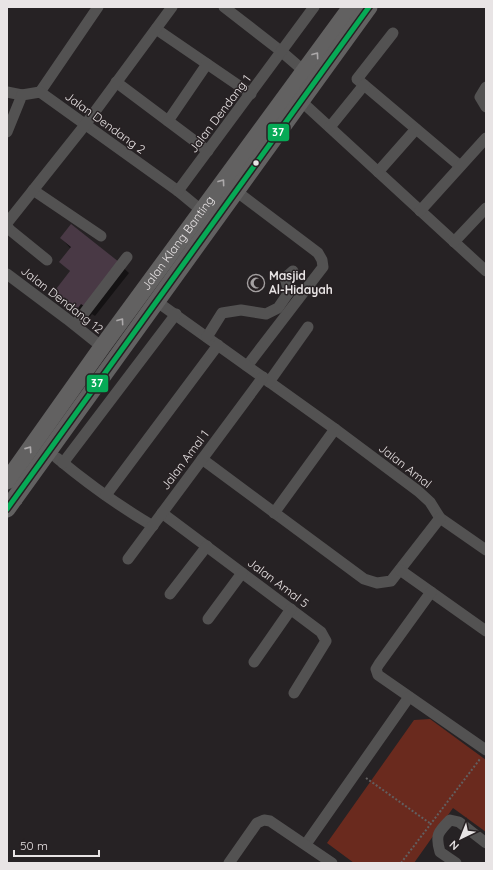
<svg xmlns="http://www.w3.org/2000/svg" width="493" height="870" viewBox="0 0 493 870" font-family="Quicksand,sans-serif">
<rect width="100%" height="100%" fill="#262224"/>
<polygon fill="#6a2a1e" points="430,719 486,760 486,832 453,808 414,863 354,863 327,843 414,720"/>
<polygon fill="#0007" points="61,238 118,263 129,273 95,316 92,314 87,321 65,303 55,292 71,272 61,262 71,249"/>
<polygon fill="#493945" points="71,224 119,262 84,306 81,304 76,311 53,293 70,271 59,262 71,247 60,238"/>
<g fill="none" stroke-linecap="round" stroke-linejoin="round">
<g stroke="#625f60" stroke-width="2" stroke-dasharray="2 2" stroke-linecap="butt">
<polyline points="366,778 431,824"/>
<polyline points="401,863 480,759"/>
</g>
<g stroke="#535252" stroke-width="11">
<polyline points="224,7 282,52 304,71"/>
<polyline points="156,29 251,94"/>
<polyline points="393,33 357,79 460,166"/>
<polyline points="116,82 208,151"/>
<polyline points="486,87 480,97 486,107"/>
<polyline points="7,92 22,95"/>
<polyline points="40,92 98,7"/>
<polyline points="301,101 486,271"/>
<polyline points="168,121 207,64"/>
<polyline points="330,127 364,85"/>
<polyline points="7,132 22,95 40,92 178,191 201,210"/>
<polyline points="378,172 416,129"/>
<polyline points="33,190 101,236"/>
<polyline points="178,191 314,7"/>
<polyline points="236,191 318,253 322,260 323,267 247,366"/>
<polyline points="420,211 486,138"/>
<polyline points="7,223 85,125 172,7"/>
<polyline points="7,226 10,230 47,260"/>
<polyline points="454,242 486,208"/>
<polyline points="7,274 67,319 102,347"/>
<polyline points="156,301 335,429 418,491 430,502 440,518 486,550"/>
<polyline points="75,325 127,257"/>
<polyline points="207,337 222,313 241,310 266,314 278,308 289,292 285,278 293,271"/>
<polyline points="269,382 308,327"/>
<path d="M57,458C87,483 119,506 153,526"/>
<polyline points="202,459 364,579 377,583 391,581 440,518"/>
<polyline points="63,463 176,314"/>
<polyline points="106,495 218,345"/>
<polyline points="162,513 321,632 326,641 294,693"/>
<polyline points="274,513 335,429"/>
<polyline points="128,559 263,377"/>
<polyline points="400,570 486,631"/>
<polyline points="431,592 379,664 376,669 378,675 486,750"/>
<polyline points="170,594 207,546"/>
<polyline points="208,619 242,573"/>
<polyline points="254,662 291,609"/>
<polyline points="306,844 409,697"/>
<polyline points="229,863 257,823 264,820 270,821 332,863"/>
<path d="M456,863L440,852C435,835 438,832 450,820L459,822L486,843"/>
</g>
<g stroke="#626161" stroke-width="17">
<path id="s1" d="M7,481L102,347L351,7"/>
<polyline points="7,509 301,101 369,7"/>
</g>
<polyline stroke="#625f60" stroke-width="2" stroke-dasharray="2 2" stroke-linecap="butt" points="7,493 23,505"/>
<g stroke="#272123" stroke-width="8">
<polyline id="bus-1" points="7,509 301,101 369,7"/>
</g>
<use href="#bus-1" stroke="#06aa56" stroke-width="5"/>
</g>
<defs><path id="oneway-chevron" d="M-2-3.5L2.5 0L-2 3.5" fill="none" stroke-width="1.6" stroke-linecap="round" stroke-linejoin="round"/></defs>
<g stroke="#aca9aa">
<use href="#oneway-chevron" transform="translate(316 55) rotate(-54)"/>
<use href="#oneway-chevron" transform="translate(222 182) rotate(-54)"/>
<use href="#oneway-chevron" transform="translate(121 321) rotate(-54)"/>
<use href="#oneway-chevron" transform="translate(29 449) rotate(-55)"/>
</g>
<defs>
<g id="mosque-ring" transform="scale(0.9)"><circle r="9.5" fill="#272123" stroke="#a4a0a1" stroke-width="1.5"/><path d="M3.5-4.9A6 6 0 1 0 3.5 4.9A5 5 0 1 1 3.5-4.9Z" fill="#a4a0a1"/></g>
</defs>
<g fill-rule="evenodd">
<use href="#mosque-ring" x="256" y="283"/>
</g>
<circle fill="#e8e4e5" stroke="#272123" stroke-width="1.5" cx="256" cy="163" r="3.5"/>
<g text-anchor="middle" stroke-width="3" stroke-linejoin="round" paint-order="stroke">
<g font-size="12" fill="#e8e4e5" stroke="#272123">
<text transform="translate(220 114) rotate(-53)" y="4">Jalan Dendang 1</text>
<text transform="translate(105 123) rotate(36)" y="4">Jalan Dendang 2</text>
<text dy="4" stroke="none"><textPath href="#s1" startOffset="293">Jalan Klang Banting</textPath></text>
<text transform="translate(62 300) rotate(38)" y="4">Jalan Dendang 12</text>
<text transform="translate(185 460) rotate(-53)" y="4">Jalan Amal 1</text>
<text transform="translate(405 466) rotate(38)" y="4">Jalan Amal</text>
<text transform="translate(278 583) rotate(37)" y="4">Jalan Amal 5</text>
</g>
<g font-size="12" font-weight="bold" fill="#e8e4e5" stroke="#272123" text-anchor="start">
<text x="269" y="280">Masjid<tspan x="269" dy="14">Al-Hidayah</tspan></text>
</g>
</g>
<g stroke="#272123" stroke-width="1.5">
<rect x="267" y="123" width="23" height="19" rx="4" fill="#06aa56"/>
<rect x="86" y="374" width="23" height="19" rx="4" fill="#06aa56"/>
</g>
<g font-size="11" text-anchor="middle" font-weight="bold" fill="#fff">
<text x="278" y="136">37</text>
<text x="97" y="387">37</text>
</g>
<rect width="493" height="870" fill="none" stroke="#e8e4e5" stroke-width="16"/>
<g transform="translate(461 838) rotate(223)" stroke="#272123" stroke-width="3" paint-order="stroke">
<path d="M0-3L7 15L0 10L-7 15Z" fill="#e8e4e5"/>
<text y="-6" font-size="11" font-weight="bold" text-anchor="middle" fill="#e8e4e5">N</text>
</g>
<path d="M14 850v6h85v-6" fill="none" stroke="#e8e4e5" stroke-width="2"/>
<text x="20" y="850" font-size="12" fill="#e8e4e5" stroke="#272123" stroke-width="3" paint-order="stroke">50 m</text>
</svg>
